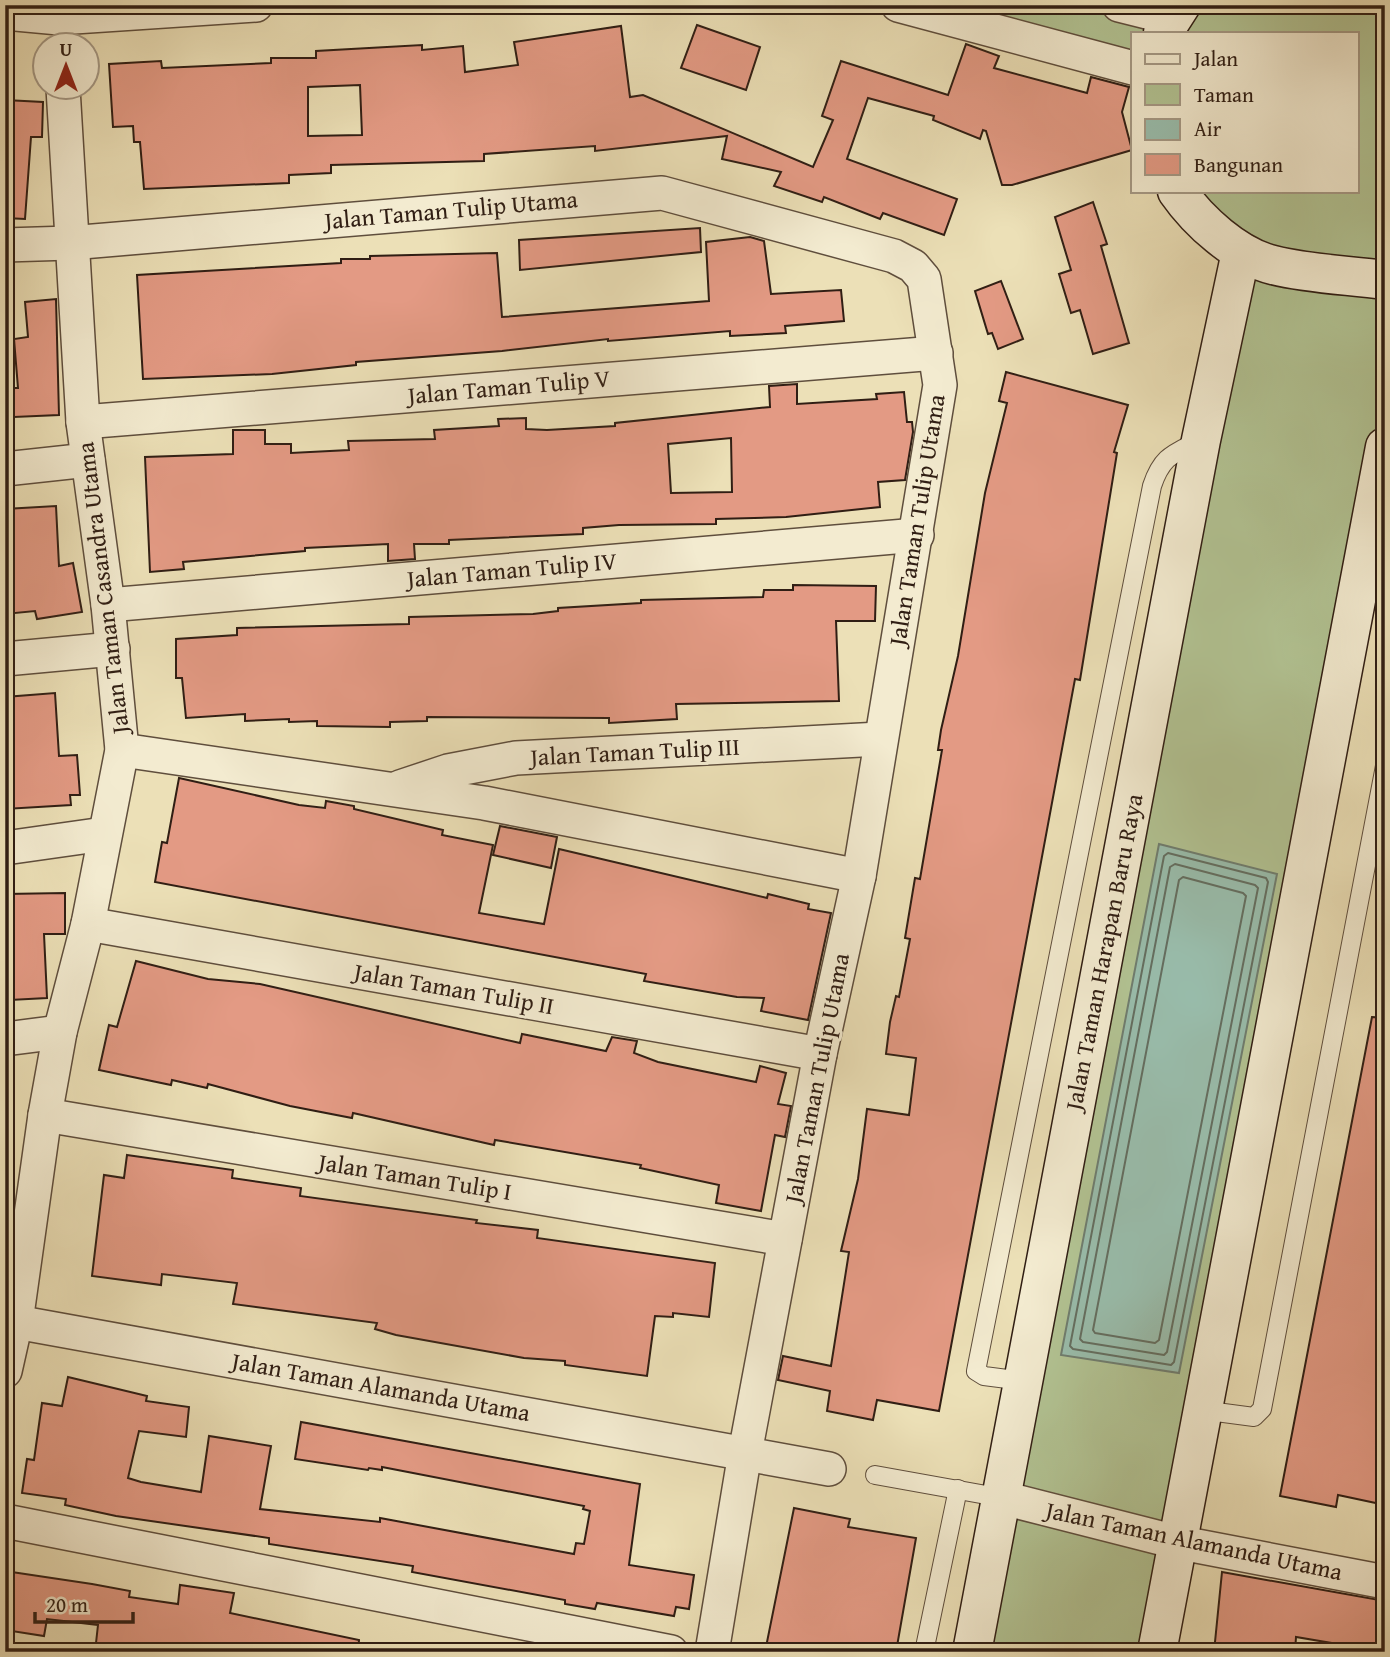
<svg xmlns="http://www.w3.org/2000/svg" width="1390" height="1657" viewBox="0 0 1390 1657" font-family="'Gentium Book Plus',serif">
<rect width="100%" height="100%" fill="#ece0b7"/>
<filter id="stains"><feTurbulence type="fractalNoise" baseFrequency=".00286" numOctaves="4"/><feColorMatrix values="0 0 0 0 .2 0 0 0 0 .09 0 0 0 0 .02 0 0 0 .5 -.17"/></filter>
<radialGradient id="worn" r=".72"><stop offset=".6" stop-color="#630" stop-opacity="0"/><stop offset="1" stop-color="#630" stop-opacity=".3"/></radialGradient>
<polygon fill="#b2c393" stroke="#717054" stroke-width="2" points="898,5 1385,5 1385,448 1157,1652 972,1652 1241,253 1177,191 1357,191 1357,33 1133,33 1133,68"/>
<polygon fill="#99bdac" stroke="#6f7d6f" stroke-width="2" points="1159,844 1277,874 1179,1373 1061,1355"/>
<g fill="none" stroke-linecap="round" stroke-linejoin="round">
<g stroke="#646e60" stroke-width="2">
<polygon points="1168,853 1266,878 1268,882 1174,1362 1171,1365 1073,1349 1070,1346 1164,856"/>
<polygon points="1175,864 1255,885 1258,888 1167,1352 1164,1355 1083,1342 1080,1339 1170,867"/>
<polygon points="1183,877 1243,893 1246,896 1159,1340 1155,1343 1095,1333 1093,1330 1179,880"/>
</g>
</g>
<g fill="#e39a84" stroke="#301e14" stroke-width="2" fill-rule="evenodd">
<polygon points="697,25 760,47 746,90 681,68"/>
<path d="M621,26L630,97L643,95L813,167L833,120L822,116L841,61L948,95L966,44L999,56L994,68L1087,93L1091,77L1129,87L1122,112L1132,150L1012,185H1002L986,131L983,130L980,139L933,120L934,116L868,98L847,159L957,199L944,235L883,213L880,219L824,197L822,202L774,186L781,172L722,159L727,136L595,151V146L484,154V161L331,165V173L289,175V183L144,189L140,142H134L133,126L113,127L109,64L161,61L162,68L271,63V58H316V51L422,45V50L463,46L465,72L518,65L514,42ZM360,85L362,135L308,136V87Z"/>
<polygon points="5,100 43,102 42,137 31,137 25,219 5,218"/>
<polygon points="1093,202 1107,244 1101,246 1129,343 1093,354 1080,310 1071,313 1059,274 1071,270 1055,217"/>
<polygon points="700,228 701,252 520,270 519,240"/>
<polygon points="750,237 764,241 771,294 841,290 844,321 785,326 786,333 730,336 730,331 608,341 608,339 502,351 356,362 356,365 272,374 143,379 137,275 341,263 341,259 370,259 370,256 497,253 502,317 709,301 706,242"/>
<polygon points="1001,281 1023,339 998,349 992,333 988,334 975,291"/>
<polygon points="56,299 59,415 14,417 12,388 18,388 14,339 28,337 25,302"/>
<polygon points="1006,372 1128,405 1114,452 1117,453 1080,680 1075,679 939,1411 877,1400 873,1420 827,1411 830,1391 778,1380 783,1356 831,1366 849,1252 841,1251 858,1179 867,1109 909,1115 916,1058 886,1054 890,1022 896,996 899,997 910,939 905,938 915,878 920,879 942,750 938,750 941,730 958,656 985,493 1007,403 999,401"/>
<path d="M797,384V404L877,399L876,394L904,392L907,422H912L913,432L905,480L878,482L880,507L786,517L716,519V524L619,525L583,528V534L449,540V544H414L415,559L388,561V544L305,548V551L183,562L184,569L150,572L145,457L233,454V430H265V444H291V453L349,450L348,441L435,439L434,430L499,426L498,419L526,418V429L547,430L615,426V423L770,407L769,386ZM731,438L732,492L671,493L668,444Z"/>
<polygon points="56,506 59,566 73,563 82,612 37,619 35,611 5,614 5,562 9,562 5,509"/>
<polygon points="793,585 876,586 875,621 836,621 839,701 676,704 677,719 609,723 609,718 427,717 427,721 390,722 390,727 317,726 317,721 289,722 289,719 245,721 245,714 186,718 182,678 176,678 176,639 237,635 237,628 409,624 409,617 533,614 558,611 558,608 641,603 641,600 763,597 764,590 793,590"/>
<polygon points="55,693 59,756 77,755 80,795 70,795 71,805 5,809 5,697"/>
<polygon points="179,778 299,805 325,808 326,801 354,806 354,809 443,830 442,835 493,845 479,913 544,924 559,849 767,898 768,894 809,904 808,909 831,913 808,1020 761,1011 764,998 737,997 644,981 646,974 155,882 162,842 167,843"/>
<polygon points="500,826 557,837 551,868 493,855"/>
<polygon points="65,893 65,934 44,934 47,998 10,1000 5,894"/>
<polygon points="136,961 208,979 260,984 520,1043 522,1034 606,1051 612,1037 637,1041 634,1053 658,1062 756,1082 760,1066 786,1073 778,1104 791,1106 785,1137 775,1135 761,1211 716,1203 719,1185 640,1168 641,1165 495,1140 494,1145 353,1113 352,1118 290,1106 208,1084 207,1088 172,1080 171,1085 99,1070 109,1025 117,1027"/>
<polygon points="1372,1017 1385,1018 1385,1505 1338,1495 1336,1507 1280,1496"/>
<polygon points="127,1155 233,1170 232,1178 301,1188 300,1196 477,1220 476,1223 538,1230 537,1238 715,1263 709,1317 673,1313 673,1317 655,1316 647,1376 565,1365 565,1361 524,1358 396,1335 375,1329 377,1323 233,1304 237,1283 162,1274 161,1285 92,1276 104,1175 124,1178"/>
<polygon points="68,1377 147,1396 146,1401 189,1407 186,1437 139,1431 128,1478 141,1482 201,1492 209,1436 271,1446 260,1509 380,1522 380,1518 574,1554 576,1543 584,1544 590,1511 583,1509 584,1506 382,1467 382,1470 369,1468 368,1470 295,1459 301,1422 640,1484 629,1565 694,1575 689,1609 676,1607 674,1616 597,1603 595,1609 565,1604 565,1600 412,1572 413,1566 269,1544 269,1538 116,1516 65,1505 66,1499 22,1493 27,1459 34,1460 42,1403 62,1406"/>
<polygon points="794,1508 850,1519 848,1527 916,1538 896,1652 765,1652"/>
<polygon points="5,1571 92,1584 130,1591 129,1597 178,1604 180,1585 234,1593 230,1613 359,1640 358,1652 95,1652 98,1625 47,1619 44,1636 5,1630"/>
<polygon points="1222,1572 1385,1601 1385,1652 1296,1637 1295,1652 1214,1652"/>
</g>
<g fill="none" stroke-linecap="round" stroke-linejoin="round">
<g stroke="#5f4e3d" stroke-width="20">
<g id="lane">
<path d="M1023,1381L984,1376L976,1371L1152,486C1162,456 1173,454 1200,440"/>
<polyline points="1201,1410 1254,1417 1262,1409 1385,766"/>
<polyline points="875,1475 1003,1498"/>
<polyline points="924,1652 958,1489"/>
</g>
</g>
<g stroke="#5f4e3d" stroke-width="36">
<g id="street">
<polyline points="898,5 1133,68"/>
<polyline points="1119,5 1171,18"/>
<polyline points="5,13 59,18 256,5"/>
<polyline points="5,245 70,243 662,193 894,256 913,266 924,279 940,385 859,876 820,1054 745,1453 712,1652"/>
<polyline points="83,422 936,353"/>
<polyline points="5,469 88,460"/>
<polyline points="108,605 917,535"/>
<polyline points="5,659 113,649"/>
<polyline points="122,750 484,803 859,876"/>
<polyline points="400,787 448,771 516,758 880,739"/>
<polyline points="5,848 104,834"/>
<polyline points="88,924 820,1054"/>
<polyline points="5,1039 60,1032"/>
<polyline points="45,1115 785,1239"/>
<polyline points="16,1322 829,1469"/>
<polyline points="5,1371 16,1322 45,1115 60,1032 88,924 122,750 108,605 83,422 63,88"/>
<polyline points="1003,1498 1176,1542 1385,1582"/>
<polyline points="5,1521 671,1652"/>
</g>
</g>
<g stroke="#301e14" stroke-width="41">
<g id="secondary">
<polyline points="1163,33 1181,5"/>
<path d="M1177,191C1198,221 1236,256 1273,265C1308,274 1348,275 1385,280"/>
<polyline points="972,1652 1201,440 1241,252"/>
<polyline points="1157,1652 1385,447"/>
</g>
</g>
<use href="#lane" stroke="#f3ebd0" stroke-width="18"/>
<use href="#street" stroke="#f3ebd0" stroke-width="33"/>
<use href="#secondary" stroke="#f3ebd0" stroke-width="38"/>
</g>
<g text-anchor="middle" stroke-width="6" stroke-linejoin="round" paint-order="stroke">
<g font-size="24" fill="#301e14" stroke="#f3ebd0">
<text transform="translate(451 210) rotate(-5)" y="8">Jalan Taman Tulip Utama</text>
<text transform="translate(509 387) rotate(-5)" y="8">Jalan Taman Tulip V</text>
<text transform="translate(917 520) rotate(-81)" y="8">Jalan Taman Tulip Utama</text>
<text transform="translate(512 570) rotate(-5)" y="8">Jalan Taman Tulip IV</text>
<text transform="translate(103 588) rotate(-97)" y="8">Jalan Taman Casandra Utama</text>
<text transform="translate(635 752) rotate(-3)" y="8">Jalan Taman Tulip III</text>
<text transform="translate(1104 952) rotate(-79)" y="8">Jalan Taman Harapan Baru Raya</text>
<text transform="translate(454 989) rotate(10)" y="8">Jalan Taman Tulip II</text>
<text transform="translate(817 1078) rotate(-79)" y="8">Jalan Taman Tulip Utama</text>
<text transform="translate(415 1177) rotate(9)" y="8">Jalan Taman Tulip I</text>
<text transform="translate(381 1387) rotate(10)" y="8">Jalan Taman Alamanda Utama</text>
<text transform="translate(1194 1541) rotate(12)" y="8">Jalan Taman Alamanda Utama</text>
</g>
</g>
<rect width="1390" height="1657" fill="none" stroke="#ece0b7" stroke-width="28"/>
<rect x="7" y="7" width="1376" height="1643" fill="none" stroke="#301e14" stroke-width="3.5"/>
<rect x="14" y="14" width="1362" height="1629" fill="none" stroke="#301e14" stroke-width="2"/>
<rect x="1131" y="32" width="228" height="161" fill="#f3ebd0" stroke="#a59985" stroke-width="2"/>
<rect x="1145" y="54" width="35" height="10" fill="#f3ebd0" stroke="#a59985" stroke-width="2"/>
<text x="1194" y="66" font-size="21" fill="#301e14">Jalan</text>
<rect x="1145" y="84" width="35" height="21" fill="#b2c393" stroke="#a59985" stroke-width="2"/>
<text x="1194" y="102" font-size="21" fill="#301e14">Taman</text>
<rect x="1145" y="119" width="35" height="21" fill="#99bdac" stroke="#a59985" stroke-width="2"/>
<text x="1194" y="136" font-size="21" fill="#301e14">Air</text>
<rect x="1145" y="154" width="35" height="21" fill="#e39a84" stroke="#a59985" stroke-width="2"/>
<text x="1194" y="172" font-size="21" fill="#301e14">Bangunan</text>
<g transform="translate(66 66)"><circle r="33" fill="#f3ebd0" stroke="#a59985" stroke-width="2"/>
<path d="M0-5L12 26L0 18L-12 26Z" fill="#8f2418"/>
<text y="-10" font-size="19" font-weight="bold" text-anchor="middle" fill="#301e14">U</text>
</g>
<path d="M35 1612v10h98v-10" fill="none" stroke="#301e14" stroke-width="3.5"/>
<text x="46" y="1612" font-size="21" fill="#301e14" stroke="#f3ebd0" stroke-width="5" paint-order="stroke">20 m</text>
<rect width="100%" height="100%" filter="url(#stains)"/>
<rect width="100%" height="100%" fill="url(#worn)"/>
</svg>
